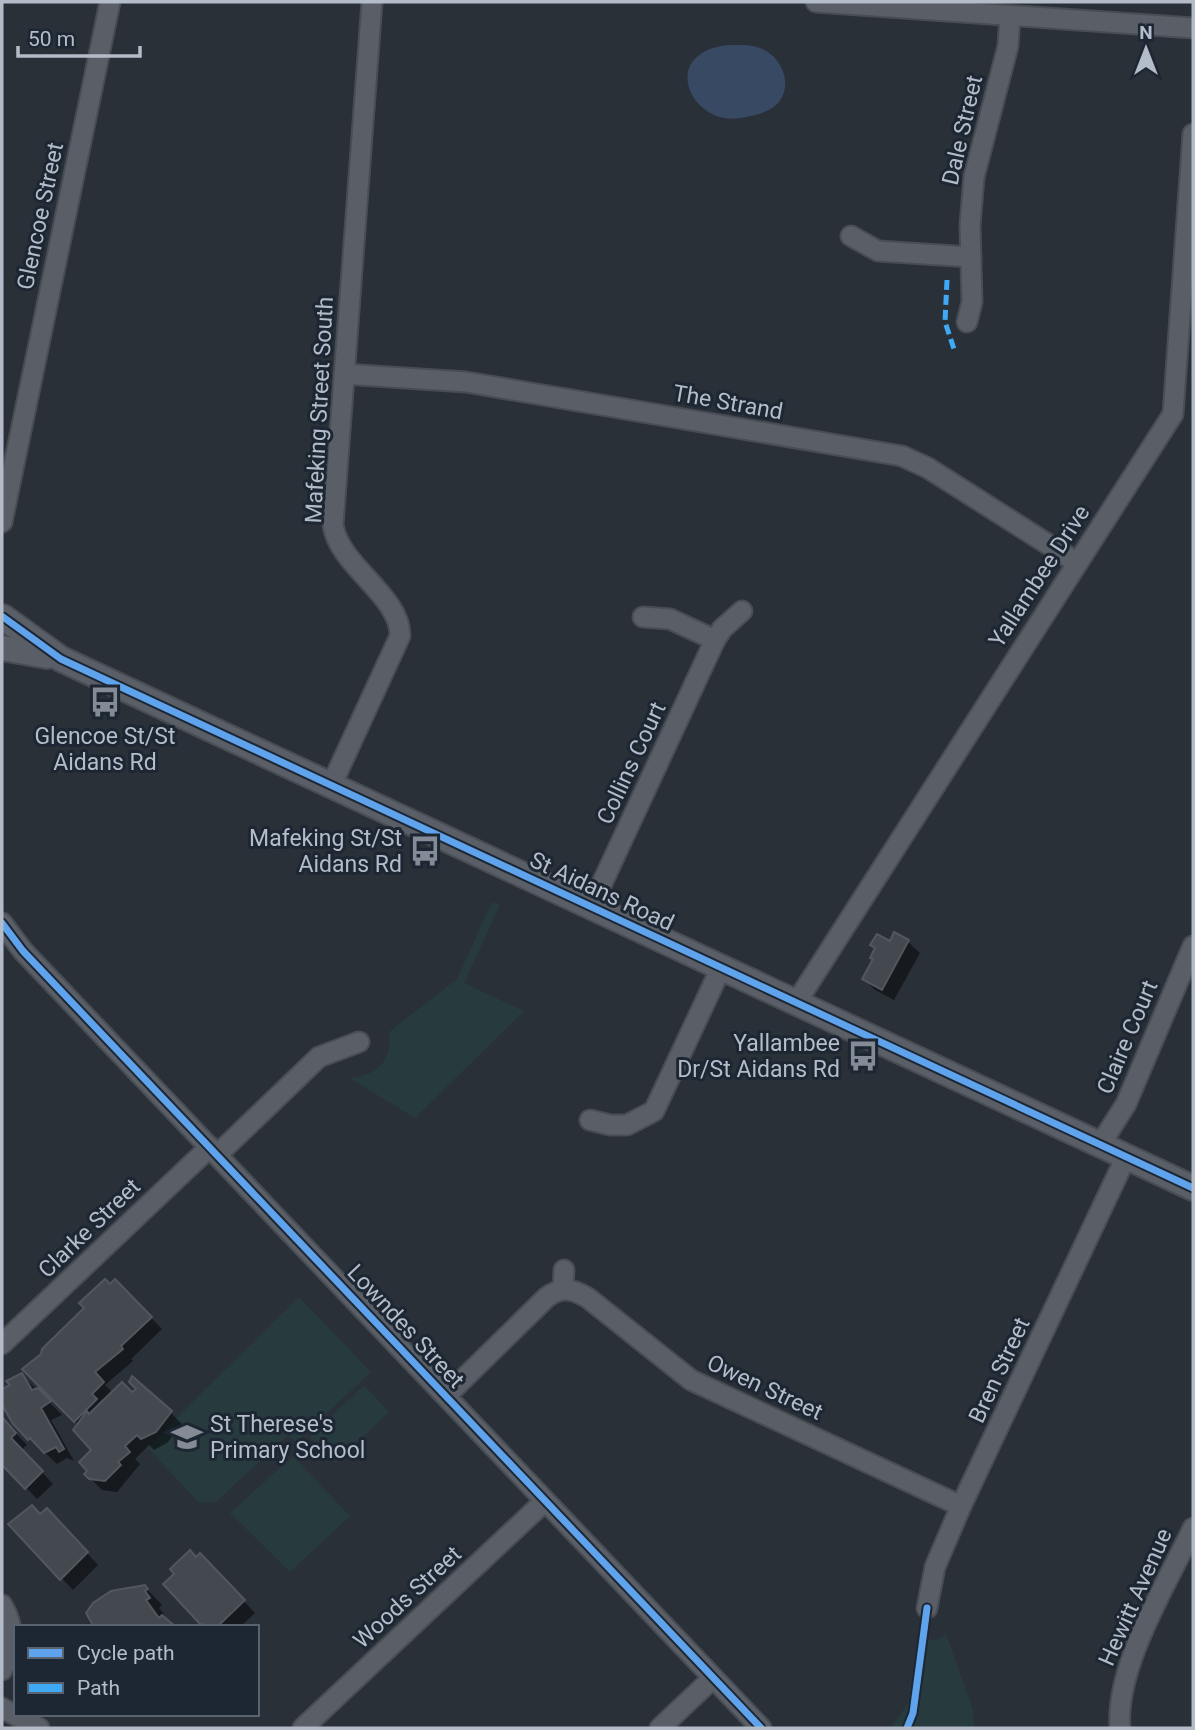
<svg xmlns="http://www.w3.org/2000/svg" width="1195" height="1730" viewBox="0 0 1195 1730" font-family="Roboto,sans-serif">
<rect width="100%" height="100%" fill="#2a3038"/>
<g fill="#273a3e">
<path d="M492,902L500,905L464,983L524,1011L415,1118L349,1078C376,1076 393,1062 389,1032L457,979Z"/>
<polygon points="299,1297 371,1372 296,1442 288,1435 216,1502 199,1503 147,1447"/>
<polygon points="364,1385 389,1412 335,1463 310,1437"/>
<polygon points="293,1456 350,1516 290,1572 230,1513"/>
<polygon points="946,1634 973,1709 974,1728 891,1728 908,1703 917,1639 936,1640"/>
</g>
<path fill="#384963" d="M728,45C738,45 750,44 760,48C782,56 795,87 776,105C767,113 753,116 741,118C691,127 657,53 728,45Z"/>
<g fill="#0007">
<polygon points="908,942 920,953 894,1000 875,990 864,979 890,943"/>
<polygon points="115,1281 162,1329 131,1359 133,1361 105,1385 113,1393 132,1394 138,1389 131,1382 135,1378 182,1424 167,1443 154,1450 149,1445 135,1459 140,1464 117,1492 102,1490 86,1474 94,1450 79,1425 25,1369"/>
<polygon points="22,1375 62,1415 51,1420 74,1461 67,1458 57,1464 14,1423 2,1401 2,1391"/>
<polygon points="2,1419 27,1445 21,1450 53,1484 37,1499 2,1462"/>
<polygon points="58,1522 98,1565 73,1590 11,1524"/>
<polygon points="200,1555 255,1613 240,1627 209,1627 165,1584"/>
<polygon points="145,1587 162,1605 159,1608 164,1614 160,1616 173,1627 96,1627"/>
</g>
<g fill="#444950" stroke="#52575f" stroke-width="2">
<polygon points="894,932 909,940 882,990 862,979 873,959 870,958 875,948 870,945 877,934 890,941"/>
<polygon points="105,1279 110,1284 115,1279 152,1317 121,1346 123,1349 95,1372 104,1382 92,1394 97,1399 74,1422 22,1369 41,1354 42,1349 84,1308 79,1303"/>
<polygon points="22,1373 32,1390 38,1388 51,1401 41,1408 64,1449 59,1452 56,1447 44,1453 30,1438 28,1440 13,1424 2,1405 2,1389 10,1385 6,1381"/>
<polygon points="132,1376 172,1411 156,1432 141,1439 137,1435 125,1446 130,1452 118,1462 121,1465 105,1481 89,1479 84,1474 87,1471 79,1462 91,1450 73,1430 87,1411 89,1414 122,1382 132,1392 136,1389 129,1382"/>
<polygon points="2,1417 16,1433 11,1438 43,1471 25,1489 2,1465"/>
<polygon points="32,1505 40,1514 47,1508 88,1552 60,1580 8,1524"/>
<polygon points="190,1550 196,1557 200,1553 245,1600 217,1627 200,1624 163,1584 174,1574 170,1569"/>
<polygon points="145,1585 148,1589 145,1591 150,1598 146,1600 159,1618 162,1615 176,1627 94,1627 86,1613 93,1603 111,1591"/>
</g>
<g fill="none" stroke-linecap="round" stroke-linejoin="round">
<g stroke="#484c53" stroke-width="23">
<g id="minor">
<polyline points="816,2 1193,28"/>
<polyline points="851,236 878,251 971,257"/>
<polyline points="967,322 972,302 970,225 974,177 1008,46 1010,16"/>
<polyline points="344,374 466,382 902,456 928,468 1076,562"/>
<polyline points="2,522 110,2"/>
<polyline points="643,617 670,619 715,640"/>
<path d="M331,786L400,636C401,596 339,566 333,525L372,2"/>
<polyline points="591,907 715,640 722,629 742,611"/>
<polyline points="2,923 23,951 761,1728"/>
<polyline points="796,1003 1173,414 1193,134"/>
<polyline points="590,1120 610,1125 627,1125 654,1111 721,968"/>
<polyline points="1100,1145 1126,1104 1193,946"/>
<polyline points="217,1155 319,1057 359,1042"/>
<polyline points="563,1289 564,1270"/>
<polyline points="2,1344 210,1147"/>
<path d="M446,1396L547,1297C562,1286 573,1289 588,1298L691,1380L961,1506"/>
<path d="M2,1605C15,1626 14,1649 2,1670"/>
<polyline points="927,1608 935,1567 961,1506 1126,1157"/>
<polyline points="2,1708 39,1728"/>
<polyline points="303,1728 545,1501"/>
<polyline points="660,1728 713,1678"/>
<path d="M1120,1728C1115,1666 1167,1584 1193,1528"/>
</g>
</g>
<g stroke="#484c53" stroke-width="28">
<g id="tertiary">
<polyline points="3,617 61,659 1193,1188"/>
<polyline points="2,648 47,656"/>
</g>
</g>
<use href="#minor" stroke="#5a5e66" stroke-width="19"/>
<use href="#tertiary" stroke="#5a5e66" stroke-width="24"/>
<polyline stroke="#3fa9f5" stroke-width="5" stroke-dasharray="10 5" stroke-linecap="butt" points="947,280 945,322 955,352"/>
<g stroke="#1d2633" stroke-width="11">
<g id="cycleway">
<polyline points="3,617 61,659 1193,1188"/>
<polyline points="2,923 23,951 761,1728"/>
<polyline points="907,1728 913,1713 927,1608"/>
</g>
</g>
<use href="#cycleway" stroke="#60a3ed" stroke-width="7"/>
</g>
<defs>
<g id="bus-bare" transform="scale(2.415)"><path d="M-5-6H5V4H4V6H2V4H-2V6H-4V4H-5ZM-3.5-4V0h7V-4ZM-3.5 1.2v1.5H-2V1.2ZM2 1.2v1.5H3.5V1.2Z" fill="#848b96" stroke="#1d2633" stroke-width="2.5" paint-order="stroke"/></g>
<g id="school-bare" transform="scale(2.415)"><path d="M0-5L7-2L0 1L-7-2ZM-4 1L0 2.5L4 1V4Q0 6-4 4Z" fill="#848b96" stroke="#1d2633" stroke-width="2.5" paint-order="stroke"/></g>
</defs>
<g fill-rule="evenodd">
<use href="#bus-bare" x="105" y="702"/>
<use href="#bus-bare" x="425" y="851"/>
<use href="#bus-bare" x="863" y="1056"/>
<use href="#school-bare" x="187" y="1437"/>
</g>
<g text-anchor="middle" stroke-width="6" stroke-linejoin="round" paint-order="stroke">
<g font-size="23" fill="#b4bcc9" stroke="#1d2633">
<text transform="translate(962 130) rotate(-77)" y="8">Dale Street</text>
<text transform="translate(40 216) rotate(-78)" y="8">Glencoe Street</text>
<text transform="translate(728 402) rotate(10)" y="8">The Strand</text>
<text transform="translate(319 410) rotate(-87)" y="8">Mafeking Street South</text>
<text transform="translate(1039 576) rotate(-57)" y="8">Yallambee Drive</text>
<text transform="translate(631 763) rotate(-65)" y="8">Collins Court</text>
<text transform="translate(602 891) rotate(25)" y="8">St Aidans Road</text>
<text transform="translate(1127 1037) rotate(-67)" y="8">Claire Court</text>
<text transform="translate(89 1228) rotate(-44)" y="8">Clarke Street</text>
<text transform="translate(406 1326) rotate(47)" y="8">Lowndes Street</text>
<text transform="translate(999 1370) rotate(-65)" y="8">Bren Street</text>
<text transform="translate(765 1387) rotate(25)" y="8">Owen Street</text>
<text transform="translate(407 1597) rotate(-43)" y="8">Woods Street</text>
<text transform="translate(1135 1597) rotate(-66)" y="8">Hewitt Avenue</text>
</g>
<g font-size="23" fill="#b4bcc9" stroke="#1d2633" text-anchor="end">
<text x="105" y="744" text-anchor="middle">Glencoe St/St<tspan x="105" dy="26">Aidans Rd</tspan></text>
<text x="402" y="846">Mafeking St/St<tspan x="402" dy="26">Aidans Rd</tspan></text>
<text x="840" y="1051">Yallambee<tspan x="840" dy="26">Dr/St Aidans Rd</tspan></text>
<text x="210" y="1432" text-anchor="start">St Therese's<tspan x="210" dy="26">Primary School</tspan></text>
</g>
</g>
<rect width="1195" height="1730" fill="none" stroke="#b4bcc9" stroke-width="7"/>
<rect x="14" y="1625" width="245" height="91" fill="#1d2633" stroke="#59626f" stroke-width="2"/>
<rect x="28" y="1648" width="35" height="10" fill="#60a3ed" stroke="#59626f" stroke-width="2"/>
<text x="77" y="1660" font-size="21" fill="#b4bcc9">Cycle path</text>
<rect x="28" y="1683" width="35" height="10" fill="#3fa9f5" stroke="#59626f" stroke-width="2"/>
<text x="77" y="1695" font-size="21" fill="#b4bcc9">Path</text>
<g transform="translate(1146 49)" stroke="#1d2633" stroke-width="5" paint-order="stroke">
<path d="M0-5L12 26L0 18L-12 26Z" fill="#b4bcc9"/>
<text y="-10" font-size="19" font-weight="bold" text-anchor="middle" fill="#b4bcc9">N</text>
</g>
<path d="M18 46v10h122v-10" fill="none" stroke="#b4bcc9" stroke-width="3.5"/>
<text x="28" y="46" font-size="21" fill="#b4bcc9" stroke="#1d2633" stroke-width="5" paint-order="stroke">50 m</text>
</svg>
